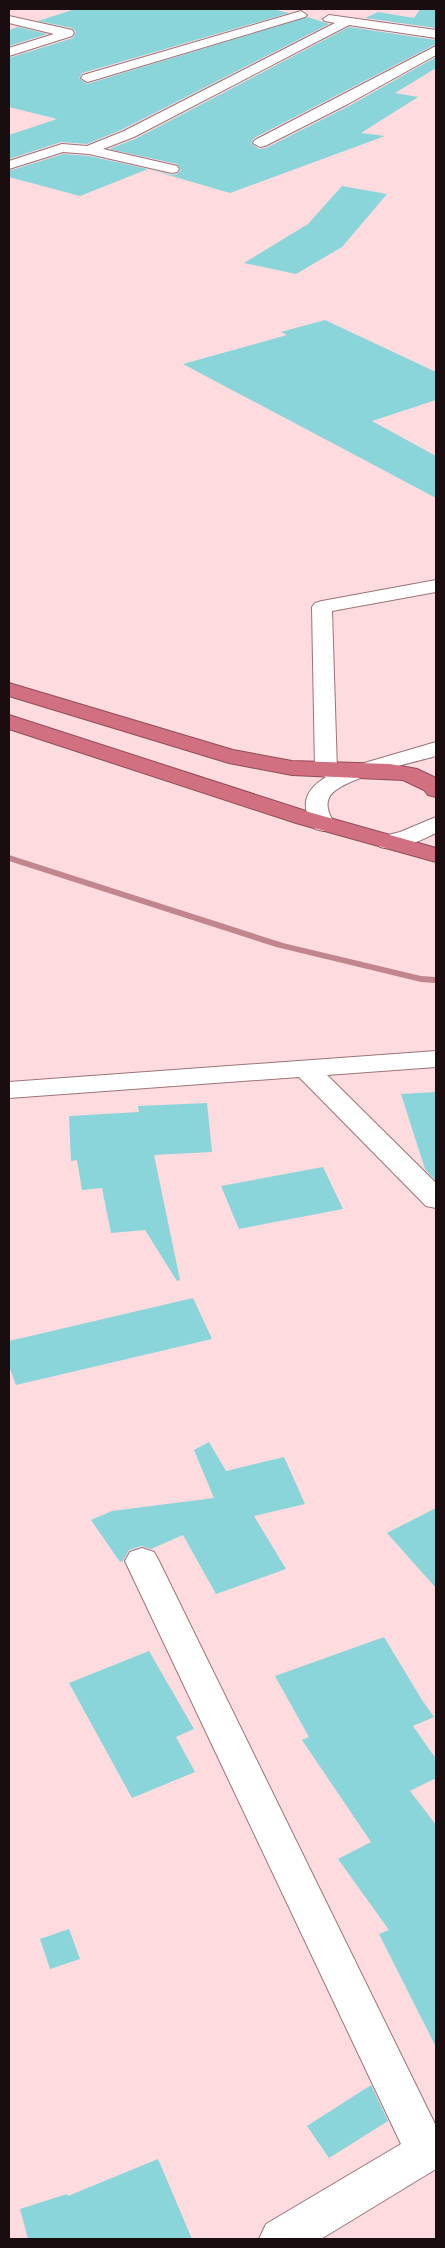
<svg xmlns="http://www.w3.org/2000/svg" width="445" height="2248" viewBox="0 0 445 2248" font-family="'Sofia Sans Condensed',sans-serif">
<rect width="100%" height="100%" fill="#fddbdf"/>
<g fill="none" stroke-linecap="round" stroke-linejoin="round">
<polygon fill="#c1858d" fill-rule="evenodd" points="9,855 283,943 421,976 436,977 436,983 421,982 276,947 9,861"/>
</g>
<g fill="#8ad5d9">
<polygon points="75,9 272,9 289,13 82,73 79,78 87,84 308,17 329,24 123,129 87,144 61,142 9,159 9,135 57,119 9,107 9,58 73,38 76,32 72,28 38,21"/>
<polygon points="420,9 436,9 436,28 365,18 378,12 414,18"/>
<polygon points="18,27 47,34 9,46 9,30"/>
<polygon points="349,27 436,40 436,44 254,138 251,143 259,149 266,148 349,106 436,57 436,68 395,93 418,97 361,133 385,136 230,193 151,170 172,175 177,174 181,170 177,164 109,149 135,139"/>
<polygon points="63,154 89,156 148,169 80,196 9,177 9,171"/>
<polygon points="342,186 387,194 342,247 296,274 244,263 308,224"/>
<polygon points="325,320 436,372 436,400 372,421 436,456 436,498 183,364 287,335 281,332"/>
<polygon points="436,1092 436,1181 425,1169 401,1094"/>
<polygon points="207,1103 212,1152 154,1155 180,1280 177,1281 145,1230 111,1233 102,1188 82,1190 77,1160 71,1161 69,1116 139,1112 138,1106"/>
<polygon points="323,1167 343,1209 239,1229 221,1186"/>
<polygon points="193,1298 212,1339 16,1385 9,1366 9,1341"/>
<polygon points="209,1442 226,1471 284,1457 305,1504 254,1516 286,1569 216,1594 183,1535 151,1549 141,1546 129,1550 123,1561 120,1562 91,1520 112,1511 214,1498 194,1450"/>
<polygon points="436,1508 436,1588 387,1533"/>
<polygon points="384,1637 422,1700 434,1717 413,1726 436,1759 436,1778 410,1791 436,1825 436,2047 379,1934 389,1930 338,1859 371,1842 302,1740 309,1737 275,1676"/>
<polygon points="149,1651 194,1729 176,1737 195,1772 132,1798 69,1683"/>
<polygon points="69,1929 80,1959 50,1969 40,1939"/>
<polygon points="371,2085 388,2121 329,2158 307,2126"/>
<polygon points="158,2159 192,2239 28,2239 20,2209 67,2194 68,2196"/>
</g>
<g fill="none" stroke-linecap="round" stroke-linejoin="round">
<g stroke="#9a7479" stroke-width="2">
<g id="street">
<polygon points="301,11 307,15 305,17 91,81 87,82 81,78 83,75"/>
<polygon points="329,15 436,30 436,38 349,25 134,137 103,149 177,166 179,169 177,172 172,173 89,154 63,152 9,169 9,161 62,144 87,146 124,131 335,23 325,21 323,19"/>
<polygon points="9,16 72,30 74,33 72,36 9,56 9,48 54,34 9,23"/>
<polygon points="436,46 436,55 348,104 265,146 260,147 253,143 255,140"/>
<path d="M436,580V592L332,611L337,771L436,742V756C415,762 336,779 329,798C325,807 330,816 335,824L331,829L323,831L315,829C300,807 303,791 326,777L318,775L315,770L312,607L315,603L322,601Z"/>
<path d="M436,817V833C419,841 399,852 380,847L376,842L380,837L400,832Z"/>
<polygon points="436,1051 436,1067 327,1075 436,1183 436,1208 426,1206 299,1077 9,1098 9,1082"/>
<polygon points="142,1548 154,1552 159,1561 436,2126 436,2169 321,2239 259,2239 266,2224 401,2144 125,1561 130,1552"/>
</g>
</g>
<g stroke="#914d59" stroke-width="2">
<g id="highway">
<polygon points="9,683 233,750 292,761 390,764 417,769 436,778 436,797 428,795 424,790 403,780 292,775 229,763 9,696"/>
<polygon points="9,715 312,813 436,848 436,862 296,823 9,729"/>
</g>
</g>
<use href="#street" fill="#fff" fill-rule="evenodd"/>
<use href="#highway" fill="#d17081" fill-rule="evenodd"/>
</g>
<rect width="445" height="2248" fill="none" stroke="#1a0d0f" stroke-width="20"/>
</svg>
